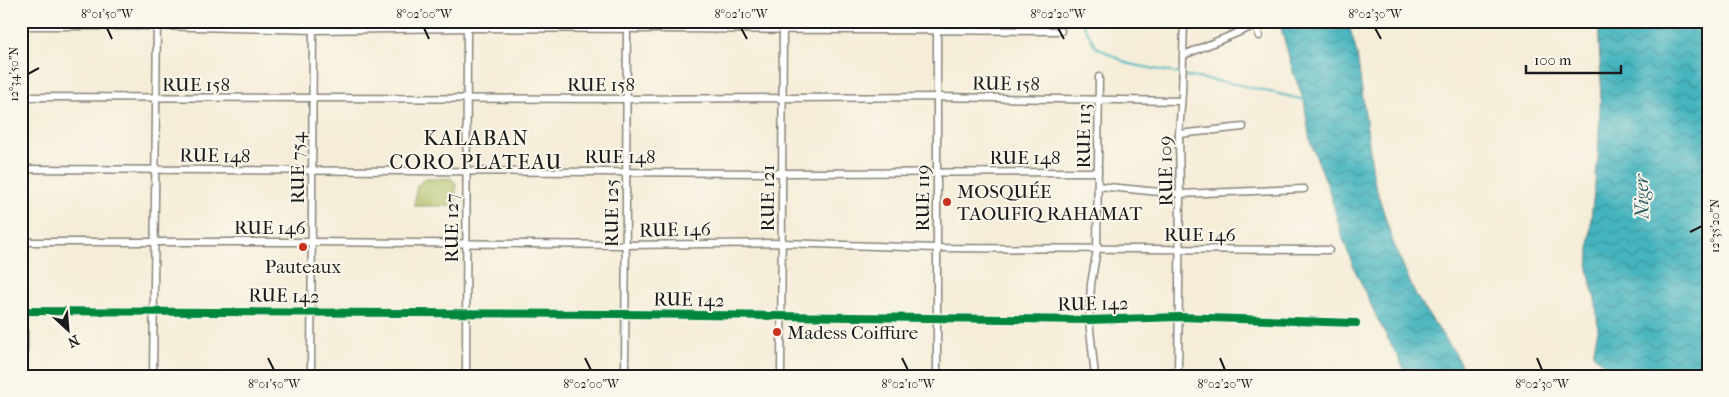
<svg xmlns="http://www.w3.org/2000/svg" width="1729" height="397" viewBox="0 0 1729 397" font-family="'IM FELL French Canon',serif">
<defs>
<pattern id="water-waves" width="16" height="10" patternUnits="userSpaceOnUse" patternTransform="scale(1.25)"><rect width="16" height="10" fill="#45b4be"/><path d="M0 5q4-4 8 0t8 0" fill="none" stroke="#39929a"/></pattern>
</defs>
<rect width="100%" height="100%" fill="#fbf7ec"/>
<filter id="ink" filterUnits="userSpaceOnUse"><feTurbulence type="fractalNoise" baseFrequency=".02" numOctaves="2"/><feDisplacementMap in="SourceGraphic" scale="10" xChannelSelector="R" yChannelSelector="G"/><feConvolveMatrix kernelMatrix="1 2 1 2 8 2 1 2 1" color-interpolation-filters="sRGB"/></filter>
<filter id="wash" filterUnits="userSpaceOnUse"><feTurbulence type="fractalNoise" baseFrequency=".0096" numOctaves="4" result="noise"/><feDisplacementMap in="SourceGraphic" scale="20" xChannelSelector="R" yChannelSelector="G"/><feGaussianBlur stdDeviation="1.12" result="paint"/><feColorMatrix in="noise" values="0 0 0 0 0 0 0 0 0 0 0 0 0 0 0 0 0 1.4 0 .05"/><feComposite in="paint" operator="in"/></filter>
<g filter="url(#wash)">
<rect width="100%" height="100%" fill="#f5edd8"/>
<polygon fill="#abbb5f" stroke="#646c3e" points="451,178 456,183 456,206 414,206 417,184 420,185 422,179"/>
<g fill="url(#water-waves)" stroke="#30686d">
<polygon points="1279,21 1348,21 1357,54 1374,181 1393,242 1416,296 1455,353 1466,376 1408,376 1378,320 1354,268 1343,239 1328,187 1310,141 1304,100 1294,75"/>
<path d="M1598,21H1708V376H1618C1612,367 1601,364 1593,354L1598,329L1596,304L1588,270L1591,218L1598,157L1601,82Z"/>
</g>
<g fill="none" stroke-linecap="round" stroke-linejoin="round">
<g stroke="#45b4be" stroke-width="2">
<polyline points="1081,21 1096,47 1129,64 1181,74"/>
<polyline points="1185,76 1235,84 1305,100"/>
</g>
</g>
</g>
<g filter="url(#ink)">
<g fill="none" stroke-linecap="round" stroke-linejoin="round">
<g stroke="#88847a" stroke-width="9">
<g id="street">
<polyline points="1125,22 1127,21"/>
<polyline points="1256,25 1259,36"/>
<polyline points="21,26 157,26 313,30 467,28 1061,31"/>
<polyline points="1184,55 1256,25 1254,21"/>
<polyline points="21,97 626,99 937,97 1181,101"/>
<polyline points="1179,134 1243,127"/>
<polyline points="21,169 782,173 1098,172"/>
<polyline points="1098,186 1180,194 1304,189"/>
<polyline points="21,242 312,242 625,245 782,243 937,248 1329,250"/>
<polyline points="21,311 625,314 1089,320 1179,317 1356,323"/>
<polyline points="24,376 24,311"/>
<polyline points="153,376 157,21"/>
<polyline points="311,376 313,21"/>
<polyline points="466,376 467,21"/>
<polyline points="625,376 627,21"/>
<polyline points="781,376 783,21"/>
<polyline points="937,376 937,21"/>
<polyline points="1095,376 1089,320 1091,284 1097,249 1099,77"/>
<polyline points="1178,376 1180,194 1179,134 1182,93 1184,21"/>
</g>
</g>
<use href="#street" stroke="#fff" stroke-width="6"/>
<g stroke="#fbf7ec" stroke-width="11">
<polyline id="cycleway" points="21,311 625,314 1089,320 1179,317 1356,323"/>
</g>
<use href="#cycleway" stroke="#00873e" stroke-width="8"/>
</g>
</g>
<path fill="none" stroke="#1c1c1c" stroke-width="2" d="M107,28L112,39M424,28L429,39M741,28L747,39M1058,28L1064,39M1375,28L1381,39M28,74L39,68M1690,232L1702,226M268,358L274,370M585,358L591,370M902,358L908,370M1220,358L1225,370M1537,358L1542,370"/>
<g fill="#c8321e" stroke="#fbf7ec" stroke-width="2">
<circle cx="947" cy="202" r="5"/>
<circle cx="303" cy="247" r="5"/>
<circle cx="777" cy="332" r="5"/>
</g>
<g text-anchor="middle" stroke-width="4" stroke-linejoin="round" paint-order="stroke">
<g font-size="19" fill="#1c1c1c" stroke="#fbf7ec">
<text transform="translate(1006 83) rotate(1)" y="7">RUE 158</text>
<text x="196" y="91">RUE 158</text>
<text x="601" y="91">RUE 158</text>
<text transform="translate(1083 136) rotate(-90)" y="7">RUE 113</text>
<text transform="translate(215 155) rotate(1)" y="7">RUE 148</text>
<text x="620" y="163">RUE 148</text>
<text x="1025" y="164">RUE 148</text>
<text transform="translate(297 168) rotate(-90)" y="7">RUE 754</text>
<text transform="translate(1165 171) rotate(-91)" y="7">RUE 109</text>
<text transform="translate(767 198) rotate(-90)" y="7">RUE 121</text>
<text transform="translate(922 198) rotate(-90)" y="7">RUE 119</text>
<text transform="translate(611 213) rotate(-90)" y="7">RUE 125</text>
<text x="270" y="234">RUE 146</text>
<text transform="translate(451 228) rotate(-90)" y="7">RUE 127</text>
<text transform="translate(675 229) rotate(-1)" y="7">RUE 146</text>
<text x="1200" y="241">RUE 146</text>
<text transform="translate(284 295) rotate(1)" y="7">RUE 142</text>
<text transform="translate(689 299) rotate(1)" y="7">RUE 142</text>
<text transform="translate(1093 303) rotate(-1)" y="7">RUE 142</text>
</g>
<g font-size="19" fill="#1c1c1c" stroke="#fbf7ec" text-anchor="start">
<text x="957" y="198">MOSQUÉE<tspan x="957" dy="22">TAOUFIQ RAHAMAT</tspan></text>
<text x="303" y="273" text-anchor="middle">Pauteaux</text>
<text x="787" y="339">Madess Coiffure</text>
</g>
<g font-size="20" font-style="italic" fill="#2e6065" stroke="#fbf7ec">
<text transform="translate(1641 197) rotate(-91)" y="7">Niger</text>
</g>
<g font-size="21" letter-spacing="1" fill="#1c1c1c" stroke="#fbf7ec">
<text x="476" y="145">KALABAN<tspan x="476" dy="24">CORO PLATEAU</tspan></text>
</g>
</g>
<rect width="1729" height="397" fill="none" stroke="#fbf7ec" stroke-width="55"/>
<g transform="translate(68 330) rotate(154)" stroke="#fbf7ec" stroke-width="4" paint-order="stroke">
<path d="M0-4L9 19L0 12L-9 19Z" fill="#1c1c1c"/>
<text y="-8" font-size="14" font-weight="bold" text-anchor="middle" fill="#1c1c1c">N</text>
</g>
<path d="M1526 65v8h95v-8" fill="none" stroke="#1c1c1c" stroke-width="2.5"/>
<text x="1534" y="65" font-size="15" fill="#1c1c1c" stroke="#fbf7ec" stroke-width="4" paint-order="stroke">100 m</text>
<rect x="28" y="28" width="1674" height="342" fill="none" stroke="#1c1c1c" stroke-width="2"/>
<g font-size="12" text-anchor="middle" fill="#1c1c1c">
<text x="107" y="18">8°01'50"W</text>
<text x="424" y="18">8°02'00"W</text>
<text x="741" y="18">8°02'10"W</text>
<text x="1058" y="18">8°02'20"W</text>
<text x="1375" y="18">8°02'30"W</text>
<text transform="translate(14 74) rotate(-90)" y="4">12°34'50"N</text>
<text transform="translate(1715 226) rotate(-90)" y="4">12°35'20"N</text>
<text x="274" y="388">8°01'50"W</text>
<text x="591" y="388">8°02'00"W</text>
<text x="908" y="388">8°02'10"W</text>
<text x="1225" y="388">8°02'20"W</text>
<text x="1542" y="388">8°02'30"W</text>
</g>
</svg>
